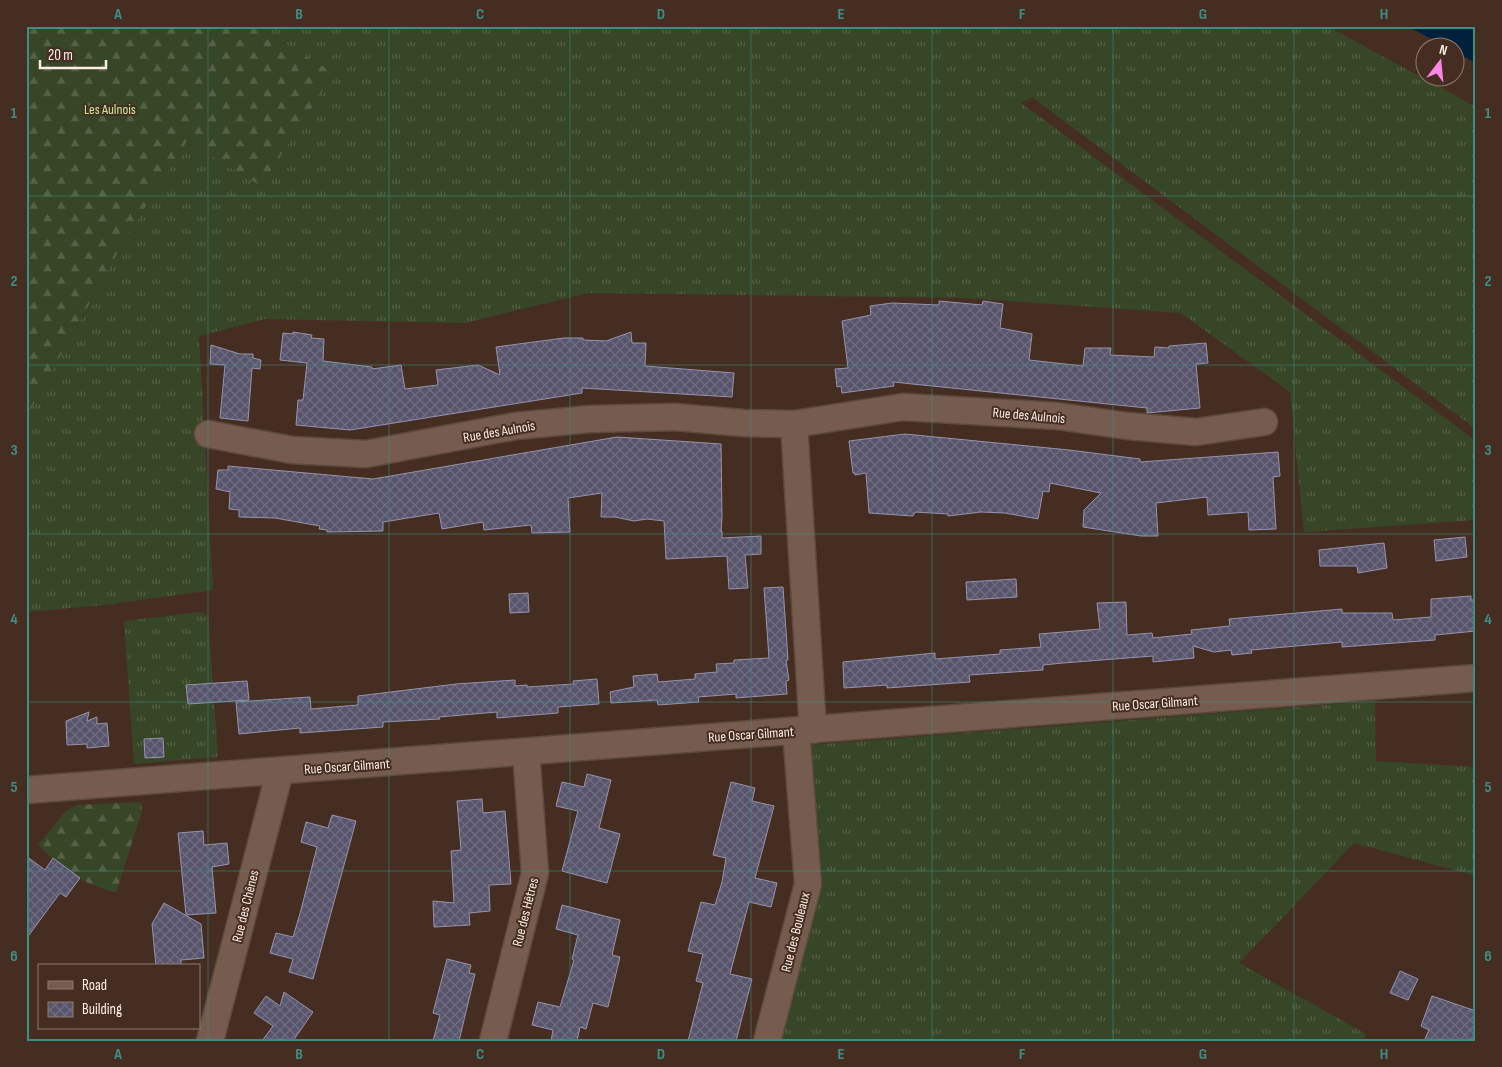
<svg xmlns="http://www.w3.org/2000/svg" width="1502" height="1067" viewBox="0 0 1502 1067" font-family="'Sofia Sans Condensed',sans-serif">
<defs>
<pattern id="grass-tufts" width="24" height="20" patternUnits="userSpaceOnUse" patternTransform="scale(1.25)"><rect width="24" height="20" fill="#374626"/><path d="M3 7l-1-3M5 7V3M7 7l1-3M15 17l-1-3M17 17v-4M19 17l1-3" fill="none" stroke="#556145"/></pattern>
<pattern id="forest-firs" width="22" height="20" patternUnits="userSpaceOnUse" patternTransform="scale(1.25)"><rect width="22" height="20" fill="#374626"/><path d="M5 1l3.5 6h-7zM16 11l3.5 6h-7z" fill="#556145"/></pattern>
<pattern id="building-cross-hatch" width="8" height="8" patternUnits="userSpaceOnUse" patternTransform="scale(1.25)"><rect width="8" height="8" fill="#57546c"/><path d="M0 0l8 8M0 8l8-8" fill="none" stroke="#706d81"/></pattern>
</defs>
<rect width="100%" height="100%" fill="#452e21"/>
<g fill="url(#grass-tufts)">
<polygon points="257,26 1327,26 1476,107 1476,429 1032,97 1028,100 1020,102 1476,441 1476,520 1304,532 1290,392 1181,313 964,298 588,293 465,323 265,319 199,336 213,590 105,605 26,612 26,418 127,236 187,141 261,186 334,73"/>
<polygon points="200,612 208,615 218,757 134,764 124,621"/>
<polygon points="1375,701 1376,761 1476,767 1476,876 1354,843 1239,963 1366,1034 1362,1041 779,1041 822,875 811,745"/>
</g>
<g fill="url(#forest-firs)">
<polygon points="26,26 257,26 334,73 261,186 187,141 127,236 26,418"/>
<polygon points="141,802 142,811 116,893 86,882 54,860 38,845 66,811 77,805"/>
</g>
<polygon fill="#00203b" points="1407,26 1476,26 1476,63 1455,52 1454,48 1447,47"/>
<g fill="url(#building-cross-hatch)" stroke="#9693ae">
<polygon points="939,301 982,305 983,301 1003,304 1000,328 1032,334 1029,360 1083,366 1085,348 1111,348 1110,355 1154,357 1155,347 1169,348 1169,346 1206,343 1208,363 1196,364 1200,408 1147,413 1147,408 893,382 894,386 842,393 841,386 837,387 835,369 848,368 842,321 871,315 870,306 892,303 939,305"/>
<polygon points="293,332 312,335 311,338 324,339 323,361 372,367 372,369 401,365 405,389 438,385 436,370 478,365 500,375 496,347 564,338 583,338 583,340 606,341 631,332 632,343 646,343 645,366 734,373 732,397 582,388 582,393 350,430 296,425 298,400 303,400 307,363 280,360 283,333 293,334"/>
<polygon points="211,345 240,354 253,354 253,358 261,360 260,369 252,368 248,421 220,418 225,365 210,364"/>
<polygon points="905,434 1069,450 1140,459 1140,462 1278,452 1280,476 1273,477 1276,529 1249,530 1248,512 1208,515 1207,497 1156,503 1158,536 1141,536 1083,527 1084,510 1101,493 1050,483 1049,492 1043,491 1038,519 1005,513 981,512 948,516 948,514 915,512 913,516 869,513 866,473 855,475 855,473 853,473 849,441"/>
<polygon points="617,437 721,444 722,517 721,532 722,531 722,538 761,536 761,554 745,555 748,588 729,589 727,556 666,559 664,521 647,519 634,521 615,517 601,517 602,493 568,498 570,532 532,533 531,525 484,530 483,522 442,529 439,513 383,522 383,531 327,532 327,530 319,529 320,526 275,518 239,517 239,510 229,509 230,492 216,489 218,470 228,470 228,466 373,479"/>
<polygon points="1465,537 1467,557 1436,561 1434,540"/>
<polygon points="1384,543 1387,568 1358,573 1357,566 1320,566 1319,550"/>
<polygon points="1016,579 1017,597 967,600 966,582"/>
<polygon points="783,587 788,660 786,660 789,680 786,681 787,694 736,698 736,694 698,697 699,702 658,705 657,700 611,703 610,692 634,687 633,676 657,674 658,682 695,679 695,674 717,672 716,664 734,663 734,660 769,658 764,588"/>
<polygon points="528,593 529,612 510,613 509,594"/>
<polygon points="1471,596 1471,600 1476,600 1476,631 1435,635 1435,640 1342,647 1342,642 1251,650 1252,653 1232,655 1231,650 1214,652 1193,646 1194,658 1153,662 1153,656 1063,663 1043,665 1043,670 969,675 970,682 887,688 887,685 844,688 843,662 935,653 935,659 1000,654 1000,650 1041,647 1039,634 1100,629 1097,603 1126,602 1127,635 1152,633 1153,638 1192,634 1191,630 1230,626 1229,619 1342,609 1342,613 1392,613 1393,620 1431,617 1431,599"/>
<polygon points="597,679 599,704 558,707 558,713 497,718 497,712 439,717 440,719 383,722 383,727 300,733 300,728 239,734 236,702 310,697 311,709 358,705 358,696 456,684 515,680 515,686 527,685 527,687 574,684 573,681"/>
<polygon points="247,681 249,700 188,704 186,685"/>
<polygon points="89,712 87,721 97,717 97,724 107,723 109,746 87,748 87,744 67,745 66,721"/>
<polygon points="163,738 164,757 145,758 144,739"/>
<polygon points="587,774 611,780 599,828 620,834 607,883 562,871 578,811 556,806 562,782 584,787"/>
<polygon points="731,782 755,788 752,801 774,806 755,878 777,883 771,907 749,902 730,974 752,979 736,1041 688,1041 703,983 696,981 703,954 688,951 701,902 715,905 722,882 726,858 713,855"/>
<polygon points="482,799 483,813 505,811 511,884 489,885 490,911 469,913 470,925 434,927 433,901 454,903 451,851 461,850 457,801"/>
<polygon points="332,815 356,821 313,979 289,972 293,959 270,953 276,933 293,937 301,910 317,847 301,842 306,822 328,828"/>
<polygon points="203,831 204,845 227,843 229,864 212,867 216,913 186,915 178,833"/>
<polygon points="26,856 45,870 53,858 80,878 66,897 60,893 26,939"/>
<polygon points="164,903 201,924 204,958 181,960 181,966 156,966 152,924"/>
<polygon points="562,905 620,920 612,955 620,957 608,1007 593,1003 586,1029 580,1027 577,1041 551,1041 553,1030 532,1025 538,1002 560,1007 574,960 572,959 578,935 556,929"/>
<polygon points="447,959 471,965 469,973 475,974 459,1041 433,1041 440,1015 433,1013"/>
<polygon points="1400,971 1418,979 1408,1000 1390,993"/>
<polygon points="284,992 313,1012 293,1041 262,1041 273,1026 254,1013 266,996 280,1006"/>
<polygon points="1432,996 1476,1011 1476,1041 1424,1041 1429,1030 1421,1026"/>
</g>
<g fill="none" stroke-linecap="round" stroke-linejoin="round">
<g stroke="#5d4a3e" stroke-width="29">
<g id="street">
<polyline points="794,424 903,407 1057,416 1127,426 1196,432 1264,422"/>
<polyline points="208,434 292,450 366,454 516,426 590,419 675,417 743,423 794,424 813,730"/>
<polyline points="26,790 1476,678"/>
<polyline points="210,1041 280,771"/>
<polyline points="493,1041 535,873 526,752"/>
<polyline points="767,1041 808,884 796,731"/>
</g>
</g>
<use href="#street" stroke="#765c4e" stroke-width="26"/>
</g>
<path fill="none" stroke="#3f8e86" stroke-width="1" stroke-opacity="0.55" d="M208,26V1041M389,26V1041M570,26V1041M751,26V1041M932,26V1041M1113,26V1041M1294,26V1041M26,196H1476M26,365H1476M26,534H1476M26,702H1476M26,871H1476"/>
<g text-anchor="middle" stroke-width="4" stroke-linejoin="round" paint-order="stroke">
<g font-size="14" fill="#c3e99b" stroke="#452e21">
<text x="110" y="114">Les Aulnois</text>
</g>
<g font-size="14" fill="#fdede5" stroke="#452e21">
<text transform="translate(1029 415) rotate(5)" y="5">Rue des Aulnois</text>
<text transform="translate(499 431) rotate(-10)" y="5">Rue des Aulnois</text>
<text transform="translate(1155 703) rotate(-4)" y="5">Rue Oscar Gilmant</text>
<text transform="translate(751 734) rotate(-4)" y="5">Rue Oscar Gilmant</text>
<text transform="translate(347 766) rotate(-4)" y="5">Rue Oscar Gilmant</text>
<text transform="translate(245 906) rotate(-76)" y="5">Rue des Chênes</text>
<text transform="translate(525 912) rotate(-76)" y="5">Rue des Hêtres</text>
<text transform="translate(795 932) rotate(-76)" y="5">Rue des Bouleaux</text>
</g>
</g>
<rect width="1502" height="1067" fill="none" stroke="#452e21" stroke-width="55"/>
<rect x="38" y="964" width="162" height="65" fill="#452e21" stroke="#8f7a6f"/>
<rect x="48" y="981" width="25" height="8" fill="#765c4e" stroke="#8f7a6f"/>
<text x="82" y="990" font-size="15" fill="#fdede5">Road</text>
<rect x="48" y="1002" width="25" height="15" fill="url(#building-cross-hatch)" stroke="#8f7a6f"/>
<text x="82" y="1014" font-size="15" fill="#fdede5">Building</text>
<g transform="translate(1440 62) rotate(16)"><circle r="24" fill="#452e21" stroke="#8f7a6f"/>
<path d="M0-4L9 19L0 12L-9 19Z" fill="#fa87e7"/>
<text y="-8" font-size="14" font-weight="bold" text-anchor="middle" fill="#fdede5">N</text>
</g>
<path d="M40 60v8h66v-8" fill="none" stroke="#fdede5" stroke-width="2.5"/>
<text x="48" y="60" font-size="15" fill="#fdede5" stroke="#452e21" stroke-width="4" paint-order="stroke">20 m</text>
<rect x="28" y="28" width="1446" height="1012" fill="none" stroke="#3f8e86" stroke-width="2"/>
<g font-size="16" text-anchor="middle" font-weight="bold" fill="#3f8e86">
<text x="118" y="19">A</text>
<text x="299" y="19">B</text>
<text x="480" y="19">C</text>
<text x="661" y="19">D</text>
<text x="841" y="19">E</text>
<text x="1022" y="19">F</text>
<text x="1203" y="19">G</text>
<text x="1384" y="19">H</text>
<text x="14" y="118">1</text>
<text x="1488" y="118">1</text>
<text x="14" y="286">2</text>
<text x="1488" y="286">2</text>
<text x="14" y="455">3</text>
<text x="1488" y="455">3</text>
<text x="14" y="624">4</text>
<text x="1488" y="624">4</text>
<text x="14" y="792">5</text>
<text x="1488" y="792">5</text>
<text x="14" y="961">6</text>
<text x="1488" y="961">6</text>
<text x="118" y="1059">A</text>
<text x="299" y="1059">B</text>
<text x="480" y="1059">C</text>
<text x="661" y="1059">D</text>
<text x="841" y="1059">E</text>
<text x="1022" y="1059">F</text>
<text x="1203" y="1059">G</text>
<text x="1384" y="1059">H</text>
</g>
</svg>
